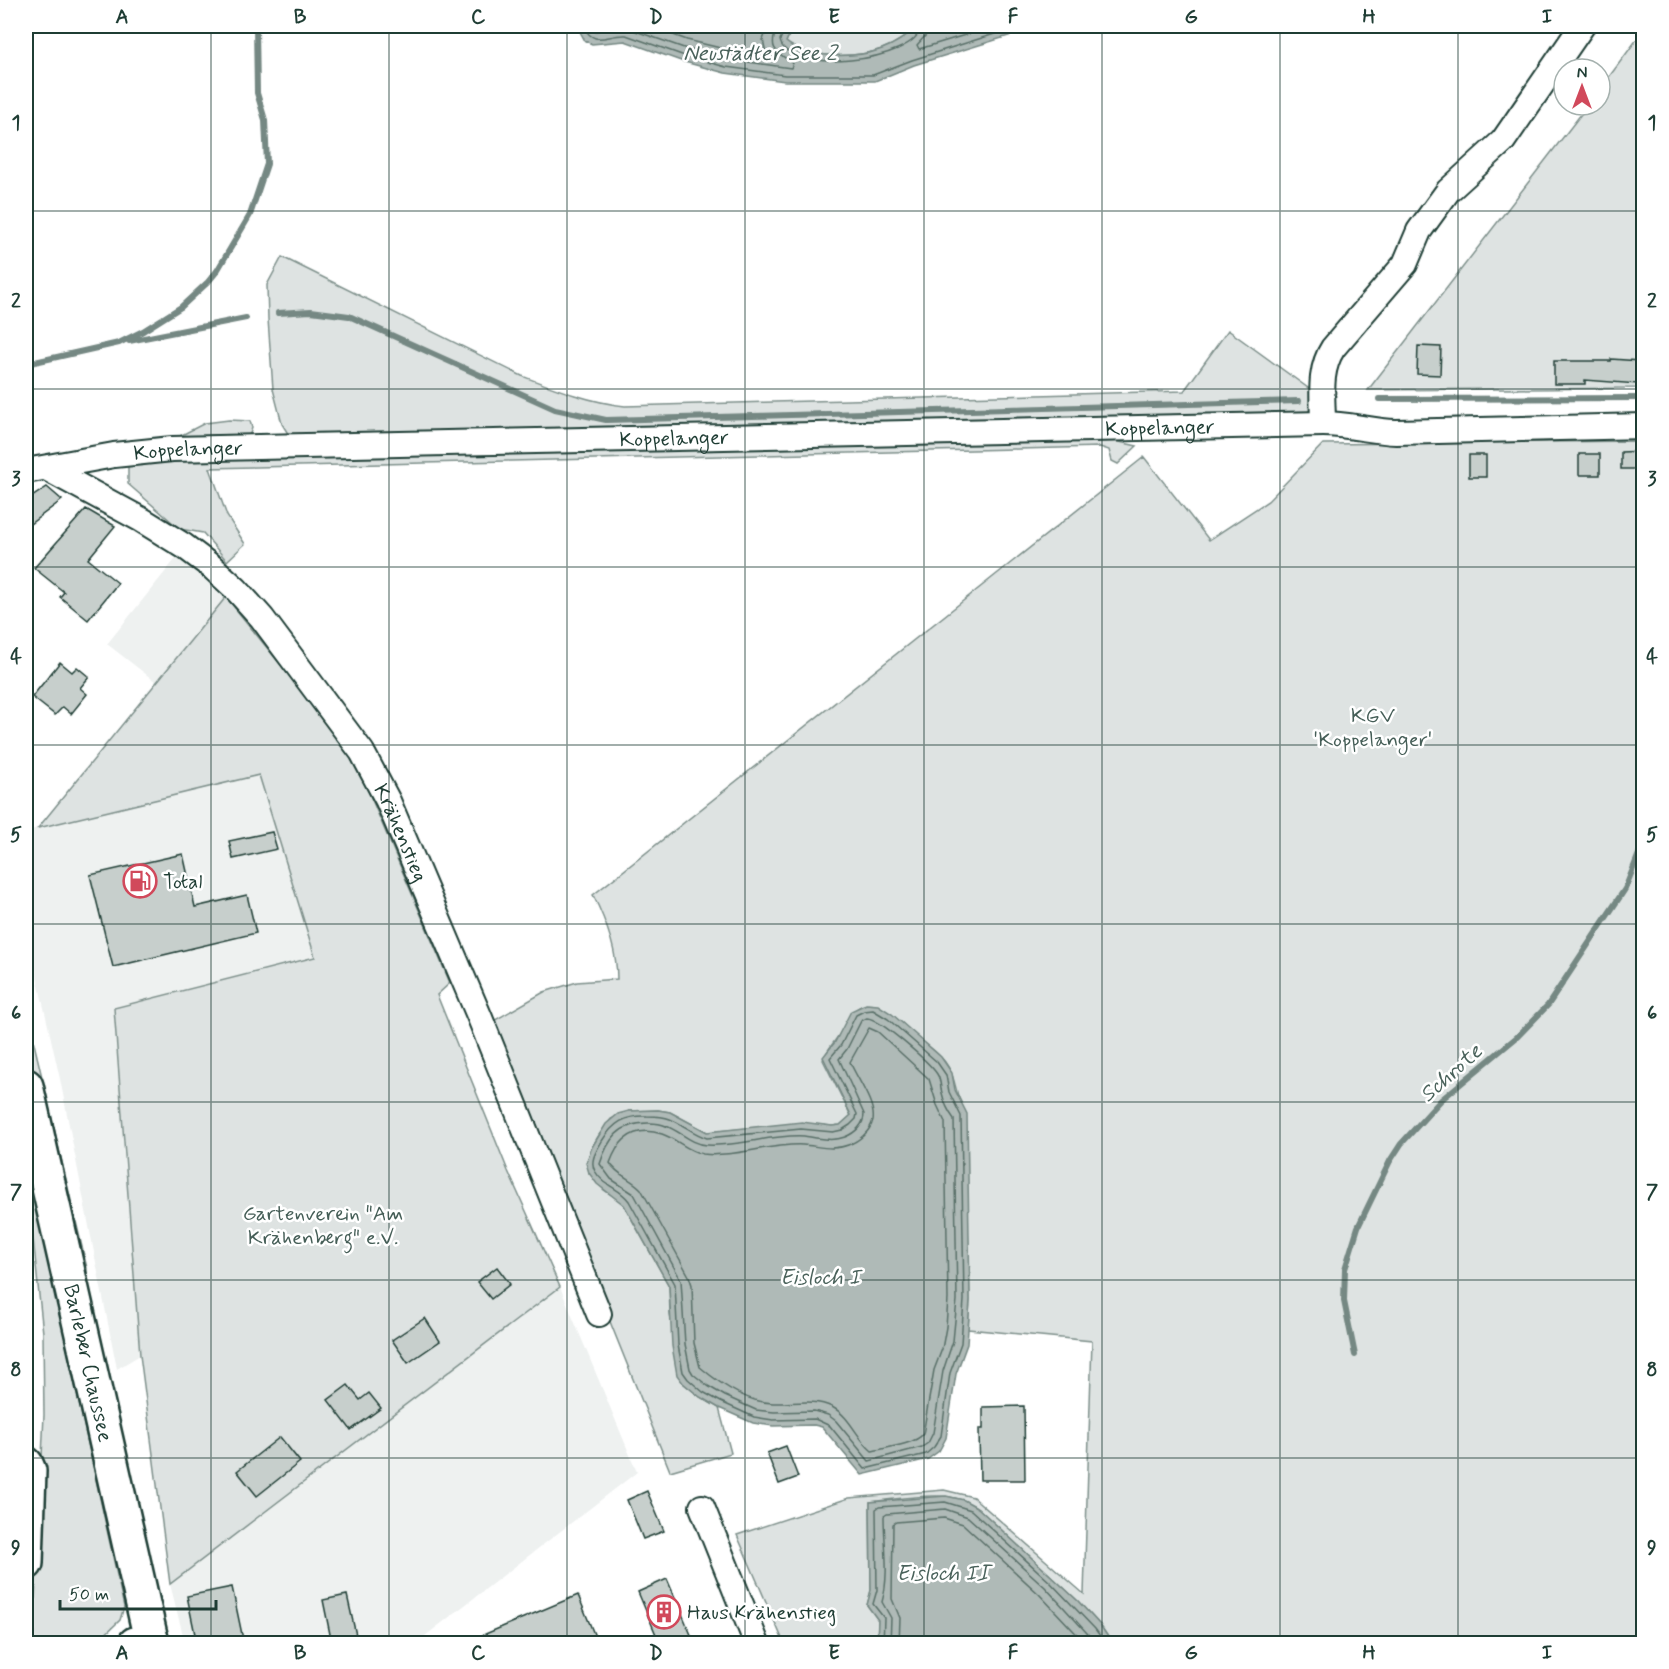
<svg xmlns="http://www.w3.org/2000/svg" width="1669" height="1669" viewBox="0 0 1669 1669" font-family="Mynerve,sans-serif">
<rect width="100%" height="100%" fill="#fff"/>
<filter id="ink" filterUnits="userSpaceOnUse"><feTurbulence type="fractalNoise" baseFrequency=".0167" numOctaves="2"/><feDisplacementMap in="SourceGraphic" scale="12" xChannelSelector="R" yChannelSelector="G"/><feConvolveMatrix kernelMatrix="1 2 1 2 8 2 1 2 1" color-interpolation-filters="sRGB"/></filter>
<g filter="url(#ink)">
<g fill="#eef1f0">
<polygon points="178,556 226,597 156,682 107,644"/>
<polygon points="259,775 315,958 114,1009 140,1355 117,1369 60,1079 26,928 26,831"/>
<polygon points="560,1287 637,1472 416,1643 185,1643 170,1584"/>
</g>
<g fill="#dee3e2" stroke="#7e908b" stroke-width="1.5">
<path d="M793,26H917C907,36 896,44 882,49C857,58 807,59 786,42Z"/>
<polygon points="1643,31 1643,388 1368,390 1588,105 1600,105 1600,89"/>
<path d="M282,257L522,376C556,389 589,402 625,406L1184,391L1228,330L1315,393L1312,408L1303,418L290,437L282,424L273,389L268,319L267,285Z"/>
<polygon points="229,420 250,421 252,428 248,439 172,440 205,423"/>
<polygon points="1106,439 1137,446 1118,464 1112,461 1109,450 1100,447 210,468 227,516 245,544 227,561 203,533 180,529 128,484 128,465 136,460"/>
<path d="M1643,441V1643H1112L1100,1625L1078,1601L978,1508C950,1487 903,1499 870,1502L871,1591L867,1605L878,1620L877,1643H784L737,1535L849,1498L944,1490L973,1497L1084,1594L1092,1341L968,1329L970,1300L965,1111C955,1097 957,1082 949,1068C942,1055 928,1046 916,1036C895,1017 864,982 845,1025C840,1036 825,1051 823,1060L851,1116L840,1125L832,1126L802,1123L707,1132L670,1112L658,1110L629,1111L611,1119L599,1135L592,1147L589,1173L604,1190L622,1202L669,1286L670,1315L683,1383L700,1397L719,1408L731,1453L670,1471L490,1023L544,992L577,982L617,979C617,949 606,921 593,895L1144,457L1209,540L1268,501L1323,444Z"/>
<polygon points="226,597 352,753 450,983 437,995 508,1171 560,1287 170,1584 140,1355 114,1008 315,957 259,775 38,828"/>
<polygon points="32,1035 87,1268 88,1307 27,1045"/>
<polygon points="26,1171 28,1171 124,1607 120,1620 96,1643 33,1643 44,1415 43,1333"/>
</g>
<g fill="#afbab7" stroke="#758883" stroke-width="1.5">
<path d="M577,26H793L786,42C806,59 858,58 882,49C896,44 907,36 917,26H1041L914,65L875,81H785L725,73L681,61L625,41L592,44L585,41Z"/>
<polygon points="866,1004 878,1005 892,1014 941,1057 952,1073 955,1090 967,1114 970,1300 967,1344 956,1374 946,1438 939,1451 928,1459 862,1475 822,1427 814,1425 773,1426 753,1423 719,1408 700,1397 683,1383 677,1375 672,1346 669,1286 624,1205 597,1184 589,1173 586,1163 592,1147 606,1124 618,1114 629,1111 658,1110 670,1112 707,1132 802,1122 832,1126 840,1125 851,1115 823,1057 835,1042 851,1011"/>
<polygon points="946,1496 964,1500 978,1508 1078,1601 1100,1625 1112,1643 877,1643 878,1620 867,1605 871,1590 870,1502"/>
</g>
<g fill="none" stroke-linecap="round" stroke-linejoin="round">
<g stroke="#596f68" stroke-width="1.5">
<path d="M583,26C595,48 606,34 626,35L682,55L726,67L785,75H873L912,60L1020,26"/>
<path d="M592,26L596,31L615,27L627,28L684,48L727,59L791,68L793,63C774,51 768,48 778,26"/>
<polyline points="649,26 687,40 729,50 763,55 766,53 763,40 768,26"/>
<path d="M786,26L780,40C785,75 917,63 921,26"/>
<polyline points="929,26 926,35 917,45 919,49 995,26"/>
<path d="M873,1010L888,1019L937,1062L946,1075L949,1092L961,1116L964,1300L961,1343L950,1373L941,1436L934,1447L926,1454L865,1469L830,1426L815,1419L773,1420L754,1417L721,1402L703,1392L688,1379L683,1372L678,1345L675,1284L629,1201C620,1188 603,1186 595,1171C589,1161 597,1150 602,1141C613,1123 625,1115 647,1116C655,1116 663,1116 670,1119C683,1124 693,1134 707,1138L801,1129L833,1132L842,1130L850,1125L856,1119L857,1114L830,1058L841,1045L856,1015L864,1011Z"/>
<path d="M867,1018C879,1018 930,1063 937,1074C941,1080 940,1086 942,1093C944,1102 948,1111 954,1119L957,1300L953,1341L943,1371L933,1433L928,1443L922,1447L869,1461L836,1421L828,1415L814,1411L774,1412L756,1410L725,1396L708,1386L693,1374L690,1369L685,1344L681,1280L634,1194L611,1179L600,1164C608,1139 619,1123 648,1123C654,1123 660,1123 666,1126C680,1131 691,1144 707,1145C739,1147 772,1134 804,1136C817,1138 832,1142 845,1137C855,1133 864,1125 864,1114L839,1059L847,1049L861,1021Z"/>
<path d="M869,1028L878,1032L929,1079L937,1105L945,1122L948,1299L946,1327L942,1349L934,1370L923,1434C916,1444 885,1448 872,1451C857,1439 850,1416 832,1407C814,1398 792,1404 773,1403C747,1403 719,1383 700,1367L694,1343L692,1285L689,1276L641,1189C632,1179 617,1175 610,1163C619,1138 635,1125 662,1134C677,1139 687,1151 703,1154C732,1158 773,1143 803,1145C818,1146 833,1151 848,1145C859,1141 870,1132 873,1120C876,1104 856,1077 850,1062Z"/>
<polyline points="883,1644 884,1618 873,1604 877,1590 876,1509 879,1507 945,1502 971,1510 1050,1582 1095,1629 1106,1644"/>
<path d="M890,1644L891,1618L882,1602C890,1575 884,1544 884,1516L887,1514L945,1509L968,1517L1045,1587L1097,1644"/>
<polyline points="899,1644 900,1618 892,1599 893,1524 896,1522 944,1518 963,1524 1039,1594 1086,1644"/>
</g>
<g stroke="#758883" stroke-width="6">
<polyline points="278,313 311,311 349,316 555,409 606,420 1299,401"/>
<polyline points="129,341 246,318"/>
<polyline points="26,364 119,343 143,331 181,307 208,282 217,271 250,215 267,164 265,120 257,93 256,26"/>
<polyline points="1379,399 1644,398"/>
<polyline points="1355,1355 1344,1301 1345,1269 1358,1227 1390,1161 1401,1144 1441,1100 1517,1037 1548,1005 1625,889 1644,841"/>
</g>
</g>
<g fill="#c7cfcc" stroke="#1f3d34" stroke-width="1.5">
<polygon points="1418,346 1441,347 1440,375 1417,374"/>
<polygon points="1611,359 1640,361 1638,384 1585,380 1585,384 1554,384 1554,361 1611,361"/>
<polygon points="1644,451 1644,469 1621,469 1621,452"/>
<rect x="1579" y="454" width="21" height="21"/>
<rect x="1469" y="455" width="17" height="22"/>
<polygon points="47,487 62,500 26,527 26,501"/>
<polygon points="86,509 115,526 88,559 118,583 88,620 60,597 64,592 34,568"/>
<polygon points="60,662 72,672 77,667 89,677 80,688 87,694 71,714 63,707 55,715 32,697"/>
<polygon points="272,832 277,849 233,859 229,841"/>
<polygon points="183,854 195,907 247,895 256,933 113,967 90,875"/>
<polygon points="497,1267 510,1284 491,1299 477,1282"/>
<polygon points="425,1318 440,1341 408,1363 392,1340"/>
<polygon points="348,1385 360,1400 369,1393 381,1408 351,1430 328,1400"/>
<polygon points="1024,1406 1025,1480 980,1480 979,1429 983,1429 983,1407"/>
<polygon points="280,1437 300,1462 257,1496 237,1471"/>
<polygon points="786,1446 798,1477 779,1484 767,1453"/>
<polygon points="647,1491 664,1531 643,1539 627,1500"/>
<polygon points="667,1579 695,1644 660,1644 638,1592"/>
<polygon points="232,1587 244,1644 197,1644 187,1596"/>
<polygon points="347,1595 358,1644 332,1644 323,1600"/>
<polygon points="578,1595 598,1644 464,1644 464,1643"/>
</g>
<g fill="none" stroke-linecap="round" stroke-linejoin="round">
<g stroke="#1f3d34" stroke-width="28">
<g id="street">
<path d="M1323,424C1323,398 1318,371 1333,348L1405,264L1419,231L1448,191L1503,141L1582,26"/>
<path id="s1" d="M46,468L142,520L184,546L212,567L236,589L262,618L362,752L388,801L480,1018L599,1314"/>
<path id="s2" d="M26,471L114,455L172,449L1323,424C1348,424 1371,431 1396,432L1644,426"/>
<polyline points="702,1507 757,1644"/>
</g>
</g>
<g stroke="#1f3d34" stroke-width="38">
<g id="secondary">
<path id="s3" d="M26,1086L152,1644"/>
</g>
</g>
<g stroke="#1f3d34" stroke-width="38">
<g id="highway">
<polyline points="26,1464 29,1471 26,1563"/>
<polyline points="135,1644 151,1639"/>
</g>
</g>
<use href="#street" stroke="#fff" stroke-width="24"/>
<use href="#secondary" stroke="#fff" stroke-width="33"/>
<use href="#highway" stroke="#fff" stroke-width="33"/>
</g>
</g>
<path fill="none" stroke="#1f3d34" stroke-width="1.5" stroke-opacity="0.55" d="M211,26V1644M389,26V1644M567,26V1644M745,26V1644M924,26V1644M1102,26V1644M1280,26V1644M1458,26V1644M26,211H1644M26,389H1644M26,567H1644M26,745H1644M26,924H1644M26,1102H1644M26,1280H1644M26,1458H1644"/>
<defs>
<g id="fuel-ring" transform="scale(1.725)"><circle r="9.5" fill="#fff" stroke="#d1495b" stroke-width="1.5"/><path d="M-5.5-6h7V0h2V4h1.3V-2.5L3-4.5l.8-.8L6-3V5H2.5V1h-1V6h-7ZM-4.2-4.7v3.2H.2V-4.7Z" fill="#d1495b"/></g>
<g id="building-ring" transform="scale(1.725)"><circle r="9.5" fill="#fff" stroke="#d1495b" stroke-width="1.5"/><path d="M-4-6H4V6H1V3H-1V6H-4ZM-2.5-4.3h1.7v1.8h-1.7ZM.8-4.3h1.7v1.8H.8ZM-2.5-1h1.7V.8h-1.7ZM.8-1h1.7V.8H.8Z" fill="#d1495b"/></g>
</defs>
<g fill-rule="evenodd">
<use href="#fuel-ring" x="140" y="881"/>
<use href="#building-ring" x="664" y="1612"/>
</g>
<g text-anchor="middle" stroke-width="5" stroke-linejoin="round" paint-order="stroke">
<g font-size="21" fill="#1f3d34" stroke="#fff">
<text dy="7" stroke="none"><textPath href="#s2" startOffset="1136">Koppelanger</textPath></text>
<text dy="7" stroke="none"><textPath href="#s2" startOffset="650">Koppelanger</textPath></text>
<text dy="7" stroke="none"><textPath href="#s2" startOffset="164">Koppelanger</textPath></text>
<text dy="7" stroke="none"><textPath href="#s1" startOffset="522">Krähenstieg</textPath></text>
<text dy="7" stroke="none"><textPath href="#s3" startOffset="284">Barleber Chaussee</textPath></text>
</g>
<g font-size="21" fill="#455e57" stroke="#fff">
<text x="1373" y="722">KGV<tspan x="1373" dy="24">'Koppelanger'</tspan></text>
<text x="323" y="1220">Gartenverein "Am<tspan x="323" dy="24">Krähenberg" e.V.</tspan></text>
</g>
<g font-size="21" fill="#1f3d34" stroke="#fff" text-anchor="start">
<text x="163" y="888">Total</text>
<text x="687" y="1619">Haus Krähenstieg</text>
</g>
<g font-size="22" font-style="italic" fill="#4a625b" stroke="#fff">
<text x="760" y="60">Neustädter See 2</text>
<text transform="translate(1450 1072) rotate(-42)" y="8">Schrote</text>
<text x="820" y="1284">Eisloch I</text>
<text x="943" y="1580">Eisloch II</text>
</g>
</g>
<rect width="1669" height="1669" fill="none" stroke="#fff" stroke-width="66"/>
<g transform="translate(1582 87)"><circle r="28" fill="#ffffff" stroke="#a5b1ae" stroke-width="1.5"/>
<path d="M0-4.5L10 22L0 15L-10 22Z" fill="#d1495b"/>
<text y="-9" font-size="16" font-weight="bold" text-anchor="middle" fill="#1f3d34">N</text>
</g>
<path d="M60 1600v9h156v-9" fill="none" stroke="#1f3d34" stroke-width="3"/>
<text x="69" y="1600" font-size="18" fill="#1f3d34" stroke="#ffffff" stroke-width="4.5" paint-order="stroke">50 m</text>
<rect x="33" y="33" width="1603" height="1603" fill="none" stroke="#1f3d34" stroke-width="2"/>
<g font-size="20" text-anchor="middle" font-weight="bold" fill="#1f3d34">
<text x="122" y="23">A</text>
<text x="300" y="23">B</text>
<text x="478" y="23">C</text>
<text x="656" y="23">D</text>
<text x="834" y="23">E</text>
<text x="1013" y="23">F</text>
<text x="1191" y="23">G</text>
<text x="1369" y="23">H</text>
<text x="1547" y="23">I</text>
<text x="16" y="129">1</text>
<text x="1652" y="129">1</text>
<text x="16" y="307">2</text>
<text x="1652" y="307">2</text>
<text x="16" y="485">3</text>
<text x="1652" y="485">3</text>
<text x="16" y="663">4</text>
<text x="1652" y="663">4</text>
<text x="16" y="841">5</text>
<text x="1652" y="841">5</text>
<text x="16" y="1019">6</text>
<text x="1652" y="1019">6</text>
<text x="16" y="1198">7</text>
<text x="1652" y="1198">7</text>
<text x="16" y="1376">8</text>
<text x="1652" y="1376">8</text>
<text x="16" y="1554">9</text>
<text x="1652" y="1554">9</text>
<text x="122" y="1659">A</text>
<text x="300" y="1659">B</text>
<text x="478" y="1659">C</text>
<text x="656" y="1659">D</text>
<text x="834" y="1659">E</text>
<text x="1013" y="1659">F</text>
<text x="1191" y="1659">G</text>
<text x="1369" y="1659">H</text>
<text x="1547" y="1659">I</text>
</g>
</svg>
